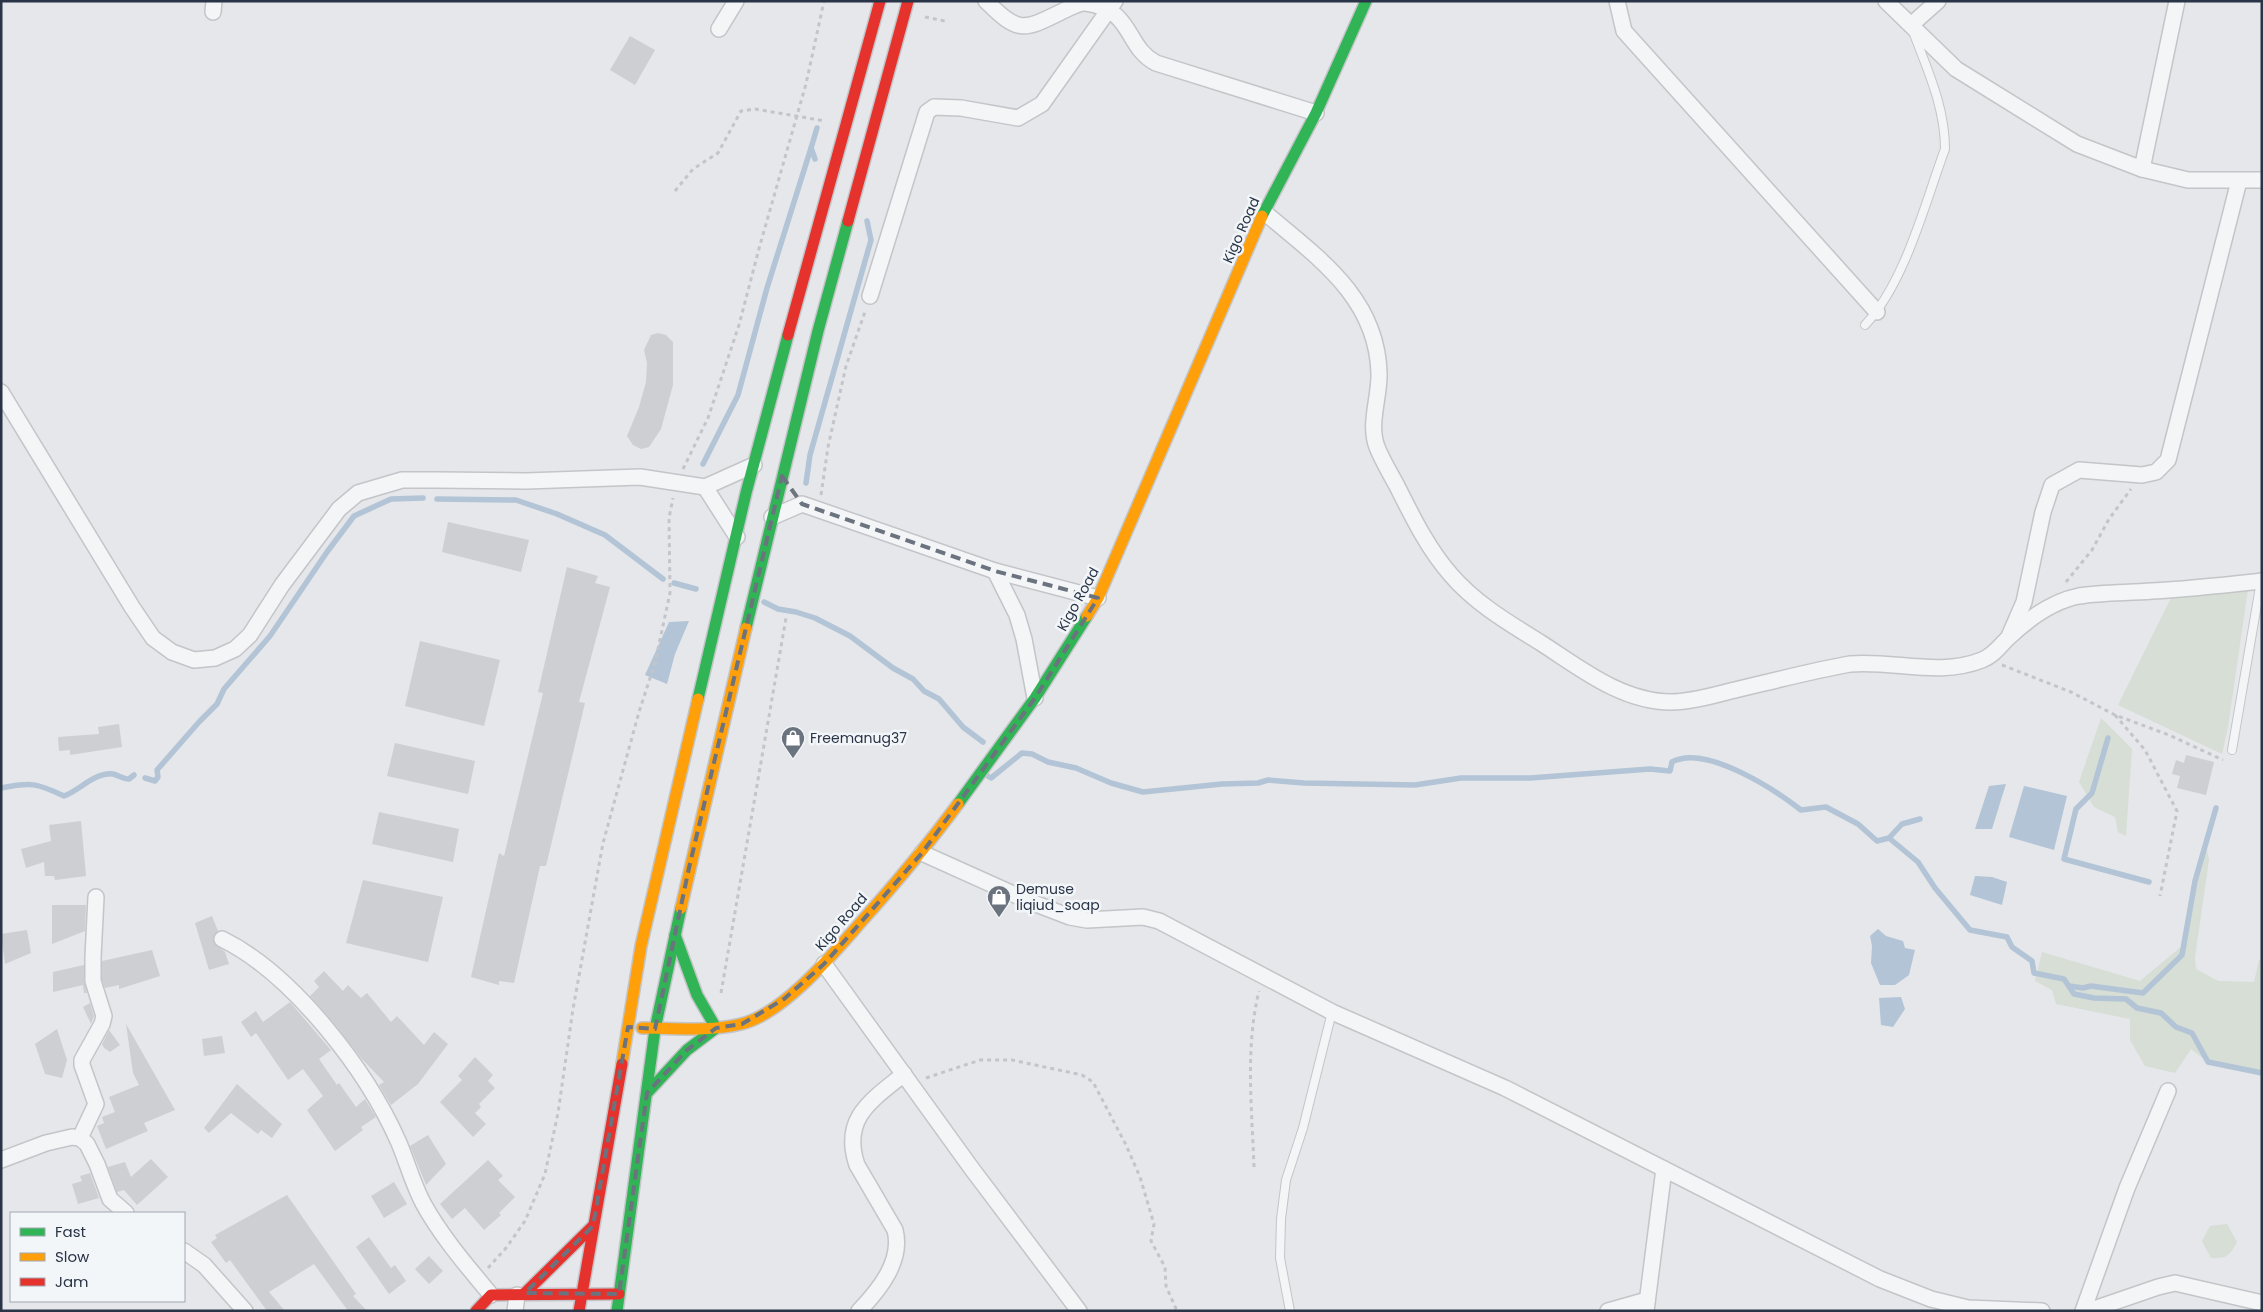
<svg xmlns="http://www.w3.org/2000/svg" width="2263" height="1312" viewBox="0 0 2263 1312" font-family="Poppins,sans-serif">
<rect width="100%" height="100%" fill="#e5e7ea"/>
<g fill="#d6ded5">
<polygon points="2248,589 2228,727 2222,754 2118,705 2171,598"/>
<polygon points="2101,718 2132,749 2126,836 2118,832 2115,817 2094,807 2079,782"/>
<polygon points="2206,844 2209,860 2195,957 2196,969 2218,981 2254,982 2259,960 2262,960 2262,1073 2208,1062 2191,1049 2175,1073 2145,1066 2130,1040 2130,1019 2056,1004 2052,990 2035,981 2042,952 2140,981 2182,946 2201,853"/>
<path d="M2227,1224L2237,1242C2230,1255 2226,1259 2211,1258L2202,1241L2210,1226Z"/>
</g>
<g fill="#b2c4d6">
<polygon points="689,621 675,654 667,684 645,675 669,622"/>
<polygon points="2006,784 1992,829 1975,829 1989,786"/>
<polygon points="2024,786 2067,796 2054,850 2009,837"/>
<polygon points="1975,876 1992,877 2007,882 2002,905 1970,895"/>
<polygon points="1878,929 1886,936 1903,941 1905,948 1915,950 1909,975 1895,985 1880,985 1871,963 1872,946 1870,936"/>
<polygon points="1901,997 1905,1009 1893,1027 1881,1025 1879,998"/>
</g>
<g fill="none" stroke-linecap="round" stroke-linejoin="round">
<g stroke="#b2c4d6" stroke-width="5.5">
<polyline points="815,159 811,148 817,128"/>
<polyline points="703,464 738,395 767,288 811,148"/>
<polyline points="806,483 810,455 871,240 867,221"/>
<polyline points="437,499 516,500 557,514 605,535 663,579"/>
<polyline points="674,583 696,589"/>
<polyline points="764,602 778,609 796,612 815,618 850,636 893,668 913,679 924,691 939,699 963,727 983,742"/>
<polyline points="2108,738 2092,793 2076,809 2064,859 2149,882"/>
<path d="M986,775L991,778L1022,753L1032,754L1048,762L1076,768L1111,783L1143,792L1222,784L1258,783L1268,780L1304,783L1415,785L1461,778H1530L1650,769L1670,771L1672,762C1705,744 1774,789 1801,810L1826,807L1858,824L1877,841L1889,838L1902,824L1920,819"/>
<polyline points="145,778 155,781 158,777 157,770 199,722 217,704 224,689 270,636 327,552 354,516 391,499 423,498"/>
<path d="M1,788C32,782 36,783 64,796C80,790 95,772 113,774C118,775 123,779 129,779L134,775"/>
<polyline points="1889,838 1918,862 1935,888 1970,930 2007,937 2012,947 2032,961 2034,973 2064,979 2074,994 2094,998 2126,999 2137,1008 2161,1013 2176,1027 2192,1033 2208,1062 2262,1073"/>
<polyline points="2069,986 2083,988 2091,986 2143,993 2182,955 2195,881 2216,808"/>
</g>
</g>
<g fill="#cdcfd3">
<polygon points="630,36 655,50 635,85 610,70"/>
<polygon points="658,333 666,335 673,342 673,385 661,429 649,447 641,449 633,445 627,436 639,407 646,382 647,363 644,350 651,335"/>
<polygon points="448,522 529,540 521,572 442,552"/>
<polygon points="567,567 598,576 595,583 610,587 579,702 585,703 546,866 540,866 514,983 499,981 499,985 471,977 499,853 504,856 543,693 538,692"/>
<polygon points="420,641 500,660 484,726 405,706"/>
<polygon points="119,724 122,747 70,755 70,750 59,751 58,737 99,734 98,727"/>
<polygon points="395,743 475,761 468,794 387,776"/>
<polygon points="2186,755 2214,762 2206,795 2177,788 2180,776 2172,774 2176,760 2184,763"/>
<polygon points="379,812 459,829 453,862 372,844"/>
<polygon points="81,821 86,876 55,880 54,876 45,876 44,862 26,868 21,849 51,841 49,825"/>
<polygon points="363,880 443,897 428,962 346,943"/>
<polygon points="52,905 86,905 85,931 52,944"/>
<polygon points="212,916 218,931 214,935 214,943 225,952 229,964 209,970 195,923"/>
<polygon points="27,930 31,953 5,964 1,934"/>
<polygon points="152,950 160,976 119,989 119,985 105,988 102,980 102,961"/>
<polygon points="84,965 84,981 87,993 84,993 83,985 53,992 53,972"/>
<polygon points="324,971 343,991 348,985 361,998 367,993 391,1022 397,1016 424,1045 434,1032 448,1044 418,1084 391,1105 379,1085 384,1082 362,1059 332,1021 310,996 319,987 314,981"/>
<polygon points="290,1002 331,1050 319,1059 337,1085 339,1083 356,1107 365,1099 376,1117 361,1127 363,1130 335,1151 307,1110 323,1096 303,1069 288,1080 256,1033 251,1037 241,1022 256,1011 263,1022"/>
<polygon points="90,1003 94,1016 91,1024 83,1007"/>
<polygon points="126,1024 175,1110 144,1123 148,1131 106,1149 97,1126 104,1123 102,1117 115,1112 109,1097 139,1085 133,1073"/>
<polygon points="57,1029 67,1060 62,1078 45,1074 35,1044"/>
<polygon points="109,1030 120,1045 110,1052 104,1048 102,1044"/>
<polygon points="222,1036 225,1053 204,1056 202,1039"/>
<polygon points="475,1057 493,1075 488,1081 495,1088 479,1104 481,1107 475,1113 486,1124 473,1137 440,1102 462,1080 458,1076"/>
<polygon points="237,1084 282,1124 272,1138 261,1130 258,1134 231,1113 209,1133 204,1128"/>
<polygon points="428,1135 446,1164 426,1185 410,1146"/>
<polygon points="151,1159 168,1177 137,1205 124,1190 117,1192 108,1167 125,1162 131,1177"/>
<polygon points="488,1160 503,1176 498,1180 515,1197 499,1213 501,1215 484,1230 465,1208 452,1219 440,1204"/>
<polygon points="90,1173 99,1198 78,1204 72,1184 82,1181 80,1176"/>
<polygon points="394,1182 407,1204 384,1218 371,1196"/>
<polygon points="287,1195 356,1294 353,1296 367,1311 348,1311 314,1264 269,1292 285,1311 267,1311 230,1260 226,1263 211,1242 217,1238 215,1235"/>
<polygon points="369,1237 391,1268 395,1265 406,1281 389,1294 356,1247"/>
<polygon points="429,1256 443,1271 429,1284 415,1269"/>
</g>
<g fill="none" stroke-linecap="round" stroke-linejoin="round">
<g stroke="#c3c5c8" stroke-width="10">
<g id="lane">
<path d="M1865,325C1905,283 1925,203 1945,149C1945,108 1928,71 1914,34"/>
<polyline points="2232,750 2261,581"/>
<polyline points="1290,1311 1280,1258 1281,1219 1286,1180 1303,1128 1332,1012"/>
</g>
</g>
<g stroke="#c3c5c8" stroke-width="18">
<g id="street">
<path d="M986,1C1020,35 1024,30 1065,10C1072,7 1079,2 1086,3C1134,10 1125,47 1156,63L1316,113"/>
<polyline points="1617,1 1624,31 1877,312"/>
<polyline points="1886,1 1956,69 2077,144 2142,169 2188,180 2262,180"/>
<polyline points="213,12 214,1"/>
<polyline points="1911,25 1938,1"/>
<polyline points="719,29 736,1"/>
<polyline points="2142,169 2177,1"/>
<path d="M1264,212C1317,257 1377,297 1379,373C1380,396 1368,424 1377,447C1382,460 1390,473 1397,486C1412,516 1428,549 1451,575C1476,604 1509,623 1541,643C1580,668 1622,702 1671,702C1692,702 1714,695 1735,690C1773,681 1811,671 1850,664C1894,660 1939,677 1982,660C1994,655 1999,647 2008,638C2027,620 2053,601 2079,596C2103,592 2128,593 2152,591C2189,589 2225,585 2262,581"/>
<polyline points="870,296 927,112 934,107 961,108 1018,118 1042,104 1115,1"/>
<polyline points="1,392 132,607 153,638 172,652 194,660 215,658 235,649 250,635 282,585 339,509 358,493 402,480 437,480 526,481 640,477 705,487 754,465"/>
<polyline points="705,487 737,537"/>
<polyline points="772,517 802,504 995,571 1098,598"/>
<polyline points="995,571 1017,615 1024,639 1035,698"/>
<polyline points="2010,634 2024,602 2043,512 2052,485 2079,470 2142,475 2156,472 2168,460 2239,181"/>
<polyline points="922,853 1031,902 1070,917 1087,920 1143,917 1159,921 1332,1012 1505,1088 1880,1279 1931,1299 1968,1308 2042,1311"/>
<path d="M222,939C293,974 367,1070 399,1143C407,1162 413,1184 423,1203C441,1236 467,1266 491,1295"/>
<polyline points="824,964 972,1169 1079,1311"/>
<polyline points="80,1138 96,1104 82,1065 82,1060 102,1024 104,1016 93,981 93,957 96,897"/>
<polyline points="1,1160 46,1143 72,1137 80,1138 87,1144 97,1164 110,1199 126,1213"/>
<polyline points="184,1251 204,1265 245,1311"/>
<polyline points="515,1311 517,1295"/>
<path d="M859,1311C879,1290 903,1261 895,1230L857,1165C841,1118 872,1100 904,1074"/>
<polyline points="1608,1311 1647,1300"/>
<polyline points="1646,1311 1664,1169"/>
<polyline points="2083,1311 2127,1188 2168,1091"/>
<polyline points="2088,1311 2158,1287 2175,1283 2262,1303"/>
</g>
</g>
<g stroke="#c3c5c8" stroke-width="14">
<g id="fast">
<polyline points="1262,216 1316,113 1366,1"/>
<polyline points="746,628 818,331 848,221"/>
<polyline points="698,699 746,493 788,335"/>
<polyline points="958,804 1035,698 1087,616"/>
<polyline points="647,1093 687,1050 716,1028 697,995 675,935"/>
<polyline points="617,1311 655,1029 681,908"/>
</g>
</g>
<g stroke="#c3c5c8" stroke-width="14">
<g id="slow">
<polyline points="1087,616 1098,598 1262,216"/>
<polyline points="681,908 746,628"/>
<path d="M642,1028C674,1028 709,1032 741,1024C783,1014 833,954 861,922C896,883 927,846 958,804"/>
<polyline points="622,1064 641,946 698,699"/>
</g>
</g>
<g stroke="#c3c5c8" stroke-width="14">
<g id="jam">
<polyline points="848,221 908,1"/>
<polyline points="788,335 880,1"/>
<polyline points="525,1293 593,1226"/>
<polyline points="476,1311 491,1295 619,1294"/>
<polyline points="579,1311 622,1064"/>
</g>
</g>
<g stroke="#c3c5ca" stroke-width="3" stroke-dasharray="4 4" stroke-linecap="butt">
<polyline points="925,17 945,21"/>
<polyline points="675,191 693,169 718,153 741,111 755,109 825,121"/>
<polyline points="683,469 708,418 739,325 760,245 806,84 824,1"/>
<polyline points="821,495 828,447 846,366 866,309"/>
<polyline points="2066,582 2092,550 2109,519 2131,489"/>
<polyline points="2002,665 2071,692 2115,715 2169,735 2223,760"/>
<polyline points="2115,715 2145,750 2177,811 2160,896"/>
<polyline points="721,993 786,618"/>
<polyline points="926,1078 980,1060 1012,1060 1082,1075 1093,1082 1126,1145 1140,1177 1154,1224 1151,1241 1165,1267 1166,1286 1177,1311"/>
<path d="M1254,1167C1252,1109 1245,1048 1259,991"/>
<polyline points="488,1268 506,1248 525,1221 545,1174 558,1113 573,1009 603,843 639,712 655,663 670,593 669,518 673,498"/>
</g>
<use href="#lane" stroke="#f4f5f7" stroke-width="8"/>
<use href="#street" stroke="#f4f5f7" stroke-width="15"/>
<use href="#fast" stroke="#30b455" stroke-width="11"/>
<use href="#slow" stroke="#ff9f0a" stroke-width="11"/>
<use href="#jam" stroke="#e5322d" stroke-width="11"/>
</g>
<path fill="none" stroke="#6b737f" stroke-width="4" stroke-dasharray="10 6" stroke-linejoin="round" d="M782,476L802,504L995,571L1098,598L1035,698L922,853L824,964L784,999L742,1024L716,1028L687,1050L647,1093L619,1294L525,1293L593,1226L628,1027L655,1029L689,868Z"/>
<defs>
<g id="shop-pin" transform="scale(1.25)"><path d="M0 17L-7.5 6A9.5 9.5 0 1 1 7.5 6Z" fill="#6b737f" stroke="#f3f6f9"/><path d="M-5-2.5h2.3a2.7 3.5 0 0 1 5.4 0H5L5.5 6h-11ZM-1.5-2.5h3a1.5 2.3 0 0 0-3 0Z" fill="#fff"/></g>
</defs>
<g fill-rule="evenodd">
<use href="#shop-pin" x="793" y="738"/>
<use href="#shop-pin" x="999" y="897"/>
</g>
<g text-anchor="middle" stroke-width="5" stroke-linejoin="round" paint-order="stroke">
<g font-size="14" fill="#293446" stroke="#f3f6f9">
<text transform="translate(1241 230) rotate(-66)" y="5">Kigo Road</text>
<text transform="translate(1078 599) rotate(-61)" y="5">Kigo Road</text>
<text transform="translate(841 922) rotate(-49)" y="5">Kigo Road</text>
</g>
<g font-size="14" fill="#293446" stroke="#f3f6f9" text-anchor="start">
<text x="810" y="743">Freemanug37</text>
<text x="1016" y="894">Demuse<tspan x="1016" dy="16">liqiud_soap</tspan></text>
</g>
</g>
<rect width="2263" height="1312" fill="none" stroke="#293446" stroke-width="5"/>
<rect x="10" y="1212" width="175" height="90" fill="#f3f6f9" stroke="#a2a8b1"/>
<rect x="20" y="1228" width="25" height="8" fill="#30b455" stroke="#a2a8b1"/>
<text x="55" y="1237" font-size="15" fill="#293446">Fast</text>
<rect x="20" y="1253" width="25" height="8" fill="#ff9f0a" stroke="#a2a8b1"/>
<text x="55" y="1262" font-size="15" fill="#293446">Slow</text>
<rect x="20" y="1278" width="25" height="8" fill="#e5322d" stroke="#a2a8b1"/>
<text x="55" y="1287" font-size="15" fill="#293446">Jam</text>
</svg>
